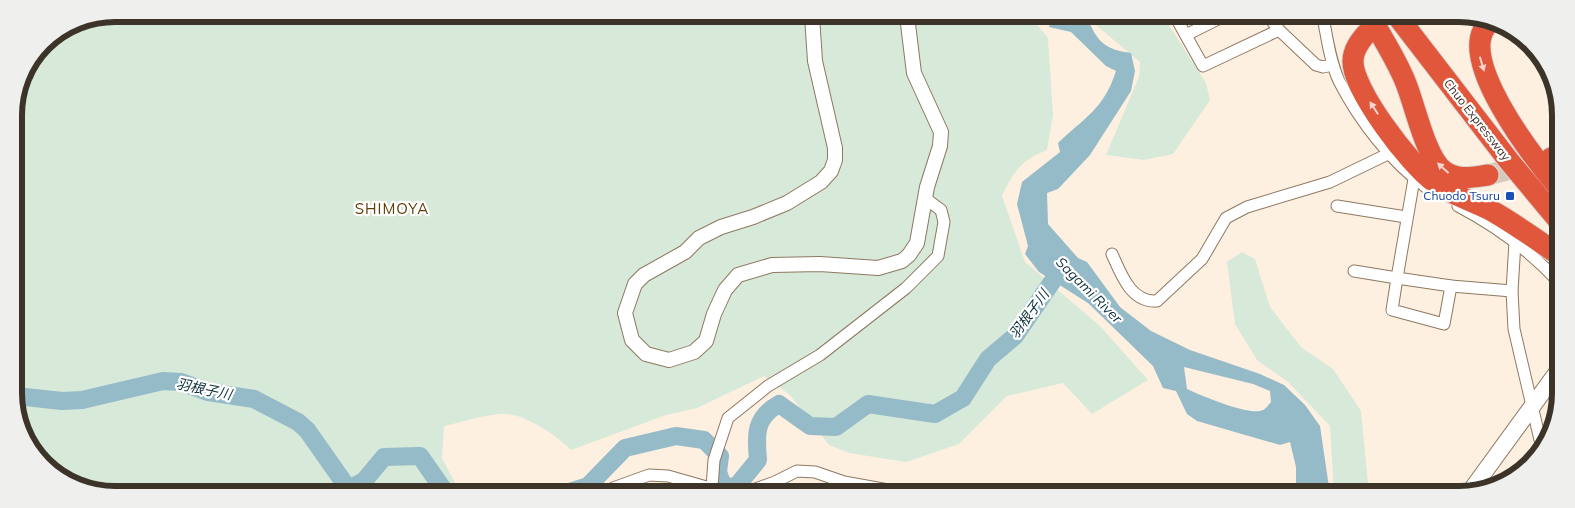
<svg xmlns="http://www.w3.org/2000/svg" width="1575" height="508" viewBox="0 0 1575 508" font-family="Mulish,'Noto Sans JP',sans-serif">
<rect width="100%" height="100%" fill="#fef0e0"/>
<g fill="#d7e9d9">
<path d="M115,14L1034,16V21L1048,38L1053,115L1047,150C1021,160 1014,171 1002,196L1025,262L1100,326L1148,380L1092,414L1063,383L1007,396L959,444L906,462L849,453L829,445L790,395L764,376L697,408L666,415L571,450C556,435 521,411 499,414C481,416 462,422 444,426L442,458L460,492L89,491L39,460L16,412L14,109L22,76L44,43L77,21Z"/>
<polygon points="1094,16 1161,16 1165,19 1206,83 1210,100 1173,154 1144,160 1106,155 1139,77 1140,62 1097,26"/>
<polygon points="1242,252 1255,259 1270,307 1301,347 1333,369 1361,411 1369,494 1334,494 1330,426 1288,382 1257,360 1235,324 1227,262"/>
</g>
<path fill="#95bac8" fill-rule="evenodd" d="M1052,16H1087C1096,41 1105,50 1131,53L1135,71L1131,91L1090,155L1058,189L1047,193L1048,224L1078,258L1087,262L1120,307L1151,331L1190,350L1260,374L1284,385L1305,405L1320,426L1330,494H1296V467L1290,442L1280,445L1197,421L1187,414L1176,391L1163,388L1153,366L1088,303L1039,272L1025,254L1028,246L1017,204L1022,182L1060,152L1058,143C1084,118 1104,109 1116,71L1106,66L1071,32L1049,27ZM1184,367L1253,384L1270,391L1271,402C1269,404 1266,409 1263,410C1251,417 1200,395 1187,389Z"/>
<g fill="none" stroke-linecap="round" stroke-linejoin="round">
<g stroke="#95bac8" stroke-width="18">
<polyline points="16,396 62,401 82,400 163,381 181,382 208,392 254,399 298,422 307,430 345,484 351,488 364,481 384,457 420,456 445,492"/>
<path d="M569,492L588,486L625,448L676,436L704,440L720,456L718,472L723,486L736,487L758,460C756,435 754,418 779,404L810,426L836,427L868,404L935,414L963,398L988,359L1015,336L1065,263"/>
</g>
<polyline stroke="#d7cabb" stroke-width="21" stroke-dasharray="21 11" stroke-linecap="butt" points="1488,175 1551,158"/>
<g stroke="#8e7860" stroke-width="13">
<g id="minor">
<polyline points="1175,16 1203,66 1279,30"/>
<polyline points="1269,17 1279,30 1316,65 1323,67 1333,65"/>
<path d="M1323,17C1327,38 1330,61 1339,81C1359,120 1391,162 1427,188"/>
<polyline points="1186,35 1222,17"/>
<polyline points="1414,179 1397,278 1451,286 1512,291"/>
<polyline points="1337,206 1406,217"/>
<path d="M1458,206C1496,226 1529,250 1558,281"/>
<polyline points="1515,242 1512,291 1514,329 1541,444"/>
<path d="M1112,254C1121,274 1131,303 1157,301L1202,259L1226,218L1247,207L1330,182L1390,153"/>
<polyline points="1354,271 1397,278 1392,310 1444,324 1451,286"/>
<polyline points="712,487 714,460 728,418 768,386 820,355 906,288 938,256 944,222 941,210 926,199"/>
<polyline points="610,492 613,488 649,475 668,476 724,492"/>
<polyline points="747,492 775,482 797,471 815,472 844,482 905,493"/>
<polyline points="1082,493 1096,491 1104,493"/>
</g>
</g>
<g stroke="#8e7860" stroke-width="16">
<polyline id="tertiary" points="812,16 815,61 835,148 835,160 831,171 821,182 787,203 753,217 721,227 699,238 685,252 644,275 635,284 625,313 632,340 646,354 669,360 694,352 706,341 714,314 725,290 738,275 772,265 820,264 878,268 902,261 909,255 917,243 927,187 940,146 941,132 914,73 907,16"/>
</g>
<g stroke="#8e7860" stroke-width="18">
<polyline id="secondary" points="1469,493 1558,371"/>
</g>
<g stroke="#d8d6d4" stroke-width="23">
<g id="motorway">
<path d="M1371,17C1382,38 1396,59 1405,81C1415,104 1425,157 1444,171C1457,181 1473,177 1488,175"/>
<polyline points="1398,17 1509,161 1559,221"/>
<path d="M1492,21C1448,50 1536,161 1559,188"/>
<path d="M1366,34C1360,41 1353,50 1353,61C1352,89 1410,165 1434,182C1451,195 1473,201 1492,211C1515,224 1537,240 1559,255"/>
<polyline points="1551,158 1559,156"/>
</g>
</g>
<use href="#minor" stroke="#fff" stroke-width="11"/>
<use href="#tertiary" stroke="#fff" stroke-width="14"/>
<use href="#secondary" stroke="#fff" stroke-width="16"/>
<use href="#motorway" stroke="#e0573c" stroke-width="21"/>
</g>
<defs><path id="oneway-solid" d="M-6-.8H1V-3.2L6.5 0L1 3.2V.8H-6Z" transform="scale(1.25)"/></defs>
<g fill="#f7d5ce">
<use href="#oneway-solid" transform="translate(1482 64) rotate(73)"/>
<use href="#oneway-solid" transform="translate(1374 108) rotate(-123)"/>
<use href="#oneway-solid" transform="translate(1443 168) rotate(-138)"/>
</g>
<rect fill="#1a4fb4" stroke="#fff" stroke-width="2" x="1505" y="191" width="10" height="10" rx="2.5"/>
<g text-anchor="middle" stroke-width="4.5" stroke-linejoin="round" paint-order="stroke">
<g font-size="12" fill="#3c3329" stroke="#fff">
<text transform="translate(1477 120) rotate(52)" y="4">Chuo Expressway</text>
</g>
<g font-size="12" fill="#164399" stroke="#fff" text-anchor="end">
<text x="1500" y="200">Chuodo Tsuru</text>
</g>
<g font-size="14" font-style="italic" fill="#0e313d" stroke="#fff">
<text transform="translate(1089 290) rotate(45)" y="5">Sagami River</text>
<text transform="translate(1029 314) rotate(-54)" y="5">羽根子川</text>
<text transform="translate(204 389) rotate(12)" y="5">羽根子川</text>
</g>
<g font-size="15" letter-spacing="1" fill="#613f09" stroke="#fff">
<text x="392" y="214">SHIMOYA</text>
</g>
</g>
<path d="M0 0H1575V508H0ZM115 22H1459A93 93 0 0 1 1552 115V393A93 93 0 0 1 1459 486H115A93 93 0 0 1 22 393V115A93 93 0 0 1 115 22Z" fill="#efefee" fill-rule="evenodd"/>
<path fill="none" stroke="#3c3329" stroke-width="6" d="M115 22H1459A93 93 0 0 1 1552 115V393A93 93 0 0 1 1459 486H115A93 93 0 0 1 22 393V115A93 93 0 0 1 115 22Z"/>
</svg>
